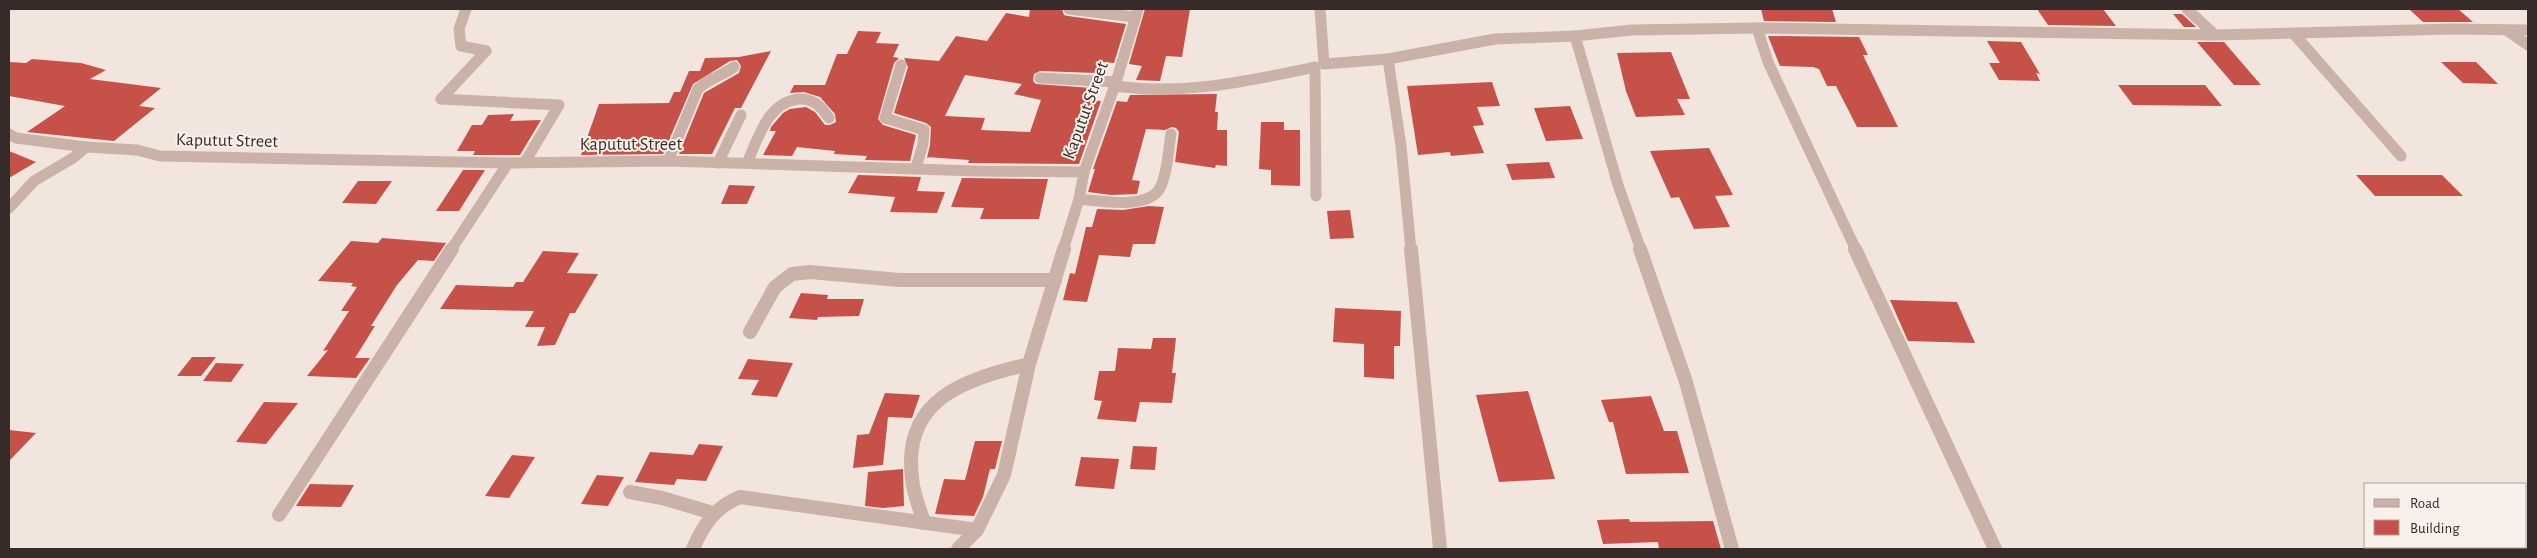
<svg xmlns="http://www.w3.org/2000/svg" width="2537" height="558" viewBox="0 0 2537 558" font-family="'Alegreya Sans',sans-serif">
<rect width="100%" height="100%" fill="#f2e5dd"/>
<g fill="#c55149" fill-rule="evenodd">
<path d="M1030,9H1062L1064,15L1068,16L1126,24L1114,63L1101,62L1097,73L1040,71L1034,74L1033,81L1036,84L1092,88L1088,100L1101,101L1079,164L968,163L969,160L927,157L926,162L930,145L931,127L926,123L894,113L908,67L904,58L939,61L956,36L987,41L1006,13L1029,17ZM965,75L1022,84L1014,94L1041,100L1030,132L981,130L985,118L945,116Z"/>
<polygon points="1145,9 1190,9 1182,57 1166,56 1160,81 1136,80 1142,66 1129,64"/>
<polygon points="1761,9 1832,9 1836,22 1764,21"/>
<polygon points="2037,9 2103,9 2116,26 2048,25"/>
<polygon points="2409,9 2458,9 2473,22 2423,22"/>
<polygon points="2173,14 2182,14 2196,27 2184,27"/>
<polygon points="858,31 881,32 876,43 899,44 893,57 899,58 894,63 878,119 883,125 916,135 910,161 865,160 867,156 834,154 835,151 797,147 792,156 763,155 776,131 770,131 771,127 783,113 790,109 806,107 815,112 825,125 830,125 836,122 835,114 820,97 804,92 790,93 794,85 825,85 837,54 847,54"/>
<polygon points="1768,36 1859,37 1868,55 1863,55 1898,127 1857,127 1836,86 1827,86 1819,69 1813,67 1780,66"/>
<polygon points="1987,41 2021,42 2040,74 2036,73 2040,81 1999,80 1989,63 2000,63"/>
<polygon points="2197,42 2224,42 2261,85 2234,85"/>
<polygon points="771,51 741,108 735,108 712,154 679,154 704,93 739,73 741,66 737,60 730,61 693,84 663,154 581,155 599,104 669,103 674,92 680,92 689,71 700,71 705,58 739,57"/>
<polygon points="1671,52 1690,99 1677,99 1685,115 1636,117 1626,91 1617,53"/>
<polygon points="32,59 81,63 106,70 90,79 161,88 139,106 155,108 114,141 27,132 65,106 9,96 9,62 26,63"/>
<polygon points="2441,62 2476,62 2498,84 2463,83"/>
<polygon points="1492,82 1500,106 1477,107 1484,125 1473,126 1484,153 1451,156 1450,152 1418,155 1407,86"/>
<polygon points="2118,85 2205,85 2222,106 2133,105"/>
<polygon points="1217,94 1215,112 1218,112 1217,130 1227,130 1227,166 1216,165 1215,168 1175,162 1179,132 1176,128 1172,127 1165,130 1146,129 1132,180 1140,181 1137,194 1111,195 1088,192 1095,169 1093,169 1117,101 1127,102 1130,95"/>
<polygon points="1570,106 1583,139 1546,141 1534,108"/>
<polygon points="514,114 510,121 541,120 520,155 473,155 475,151 457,151 472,125 482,125 488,115"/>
<polygon points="1261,122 1284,122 1284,130 1300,130 1300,186 1271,185 1271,170 1259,169"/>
<polygon points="1709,148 1733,195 1715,196 1730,227 1694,229 1679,197 1671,198 1650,151"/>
<polygon points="9,151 36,162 9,178"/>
<polygon points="1549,162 1555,178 1512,180 1506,164"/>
<polygon points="463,170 485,170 459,211 436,211"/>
<polygon points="858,175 921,177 917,191 945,192 937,213 890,212 895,197 848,193"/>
<polygon points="2356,175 2442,175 2463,196 2375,196"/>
<polygon points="962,178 1048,179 1039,219 980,219 984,208 951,207"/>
<polygon points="358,181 392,181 376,204 342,203"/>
<polygon points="729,185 755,186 747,204 721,204"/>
<polygon points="1149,206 1164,207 1155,244 1133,244 1130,257 1099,255 1087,302 1063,300 1070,273 1075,274 1086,227 1092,227 1097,209 1123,210"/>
<polygon points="1350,210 1354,238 1330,239 1327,211"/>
<polygon points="382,238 446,243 434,261 418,260 397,285 371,326 375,326 355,358 370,358 356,378 307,376 328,350 323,351 349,311 341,311 357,287 351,286 353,283 318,281 351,241 378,243"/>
<polygon points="543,251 579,253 567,273 598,274 575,313 570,313 555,345 537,346 545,327 525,327 534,311 440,309 456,285 513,287 516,282 523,282"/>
<polygon points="801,293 828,295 827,299 864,299 859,316 818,317 817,320 789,318"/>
<polygon points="1890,300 1957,302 1975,343 1908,341"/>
<polygon points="1335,308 1401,311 1400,346 1394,346 1394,379 1364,377 1364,344 1333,342"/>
<polygon points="1153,338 1176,338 1172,373 1176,373 1172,403 1140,402 1136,422 1097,419 1102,401 1094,400 1099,371 1115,371 1118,348 1151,349"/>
<polygon points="192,357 216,357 201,376 177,376"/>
<polygon points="748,359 793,363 777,397 751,395 759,380 738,379"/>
<polygon points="216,363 244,364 231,382 203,381"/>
<polygon points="1528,391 1555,479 1499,482 1476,395"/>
<polygon points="885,393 920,395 912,418 888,417 883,465 853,468 857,435 869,434"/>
<polygon points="1651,396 1664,431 1677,431 1689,473 1626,474 1613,422 1609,422 1601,400"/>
<polygon points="264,402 298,403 266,444 236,442"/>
<polygon points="9,430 36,433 9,461"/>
<polygon points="975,441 1002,441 995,469 990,469 983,497 974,516 935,514 944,479 965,480"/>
<polygon points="699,444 723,446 706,481 677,479 674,485 635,482 650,452 693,455"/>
<polygon points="1133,446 1157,447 1155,470 1130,469"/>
<polygon points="512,455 535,457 509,498 485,496"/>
<polygon points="1081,457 1119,459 1114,489 1075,486"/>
<polygon points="903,469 904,506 883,508 865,506 868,472"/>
<polygon points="597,475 624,477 608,506 581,504"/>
<polygon points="310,484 354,485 341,507 296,506"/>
<polygon points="1629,519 1630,522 1713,521 1721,549 1659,549 1658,542 1603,544 1597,520"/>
</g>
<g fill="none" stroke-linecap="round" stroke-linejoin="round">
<g stroke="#cab2a9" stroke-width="11">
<polyline points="466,9 459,29 461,46 486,51"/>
<polyline points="1069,9 1134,17"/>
<polyline points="1320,9 1324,64 1388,59 1401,146 1411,250"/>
<polyline points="2187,9 2215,35"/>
<polyline points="1757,28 1768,62 1856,250"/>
<polyline points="2509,32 2528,45"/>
<polyline points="2294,34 2401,156"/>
<polyline points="1575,36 1618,185 1641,250"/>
<polyline points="1388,59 1495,39 1575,36 1632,30 1757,28 2215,35 2453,29 2528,30"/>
<polyline points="901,65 885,118 924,130 923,144 916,168"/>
<polyline points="1040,78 1116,82"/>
<path d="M1113,86C1186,95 1244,82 1315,67L1316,196"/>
<polyline points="441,99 559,105 525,162"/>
<polyline points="441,99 486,51"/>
<polyline points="9,134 16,138 86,147 137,150 160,156 508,163 668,161 976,171 1084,172 1116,82 1138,9"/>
<path d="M668,161L698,89C709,78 722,76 734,67"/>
<polyline points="718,163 741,115"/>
<path d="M747,163C758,139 767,103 798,99C813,98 821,106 829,118"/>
<path d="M1079,199C1100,201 1148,210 1160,188C1168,172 1168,151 1171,134"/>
<polyline points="9,208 34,181 73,158 86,147"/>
<polyline points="451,250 508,163"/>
<polyline points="1063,250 1079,199 1084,172"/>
</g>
<g stroke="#cab2a9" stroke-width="14">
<polyline points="1411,249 1440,549"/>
<polyline points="1640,249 1686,382 1732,549"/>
<polyline points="1855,249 1995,549"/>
<polyline points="750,332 775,287 792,274 810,272 899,280 1055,280"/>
<polyline points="630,492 662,498 713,513"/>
<polyline points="279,515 452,249"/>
<path d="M924,523C920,508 913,494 912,478C902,399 965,379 1029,364"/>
<path d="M693,549C703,525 715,507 740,497L977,530"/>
<polyline points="958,549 977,530 1004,475 1029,364 1064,249"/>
</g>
</g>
<g text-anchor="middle" stroke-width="4" stroke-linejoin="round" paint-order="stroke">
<g font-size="18" fill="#372b29" stroke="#faf0ea">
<text transform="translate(1085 110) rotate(-70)" y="6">Kaputut Street</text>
<text transform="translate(227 140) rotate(1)" y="6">Kaputut Street</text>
<text x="631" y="150">Kaputut Street</text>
</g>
</g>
<rect width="2537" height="558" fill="none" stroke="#372b29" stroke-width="20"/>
<rect x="2364" y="483" width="162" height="65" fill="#faf0ea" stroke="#aca19d"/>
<rect x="2374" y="499" width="25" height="8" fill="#cab2a9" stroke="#aca19d"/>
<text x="2410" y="508" font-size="15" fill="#372b29">Road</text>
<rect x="2374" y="520" width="25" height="15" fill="#c55149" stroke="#aca19d"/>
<text x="2410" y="533" font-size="15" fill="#372b29">Building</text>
</svg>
